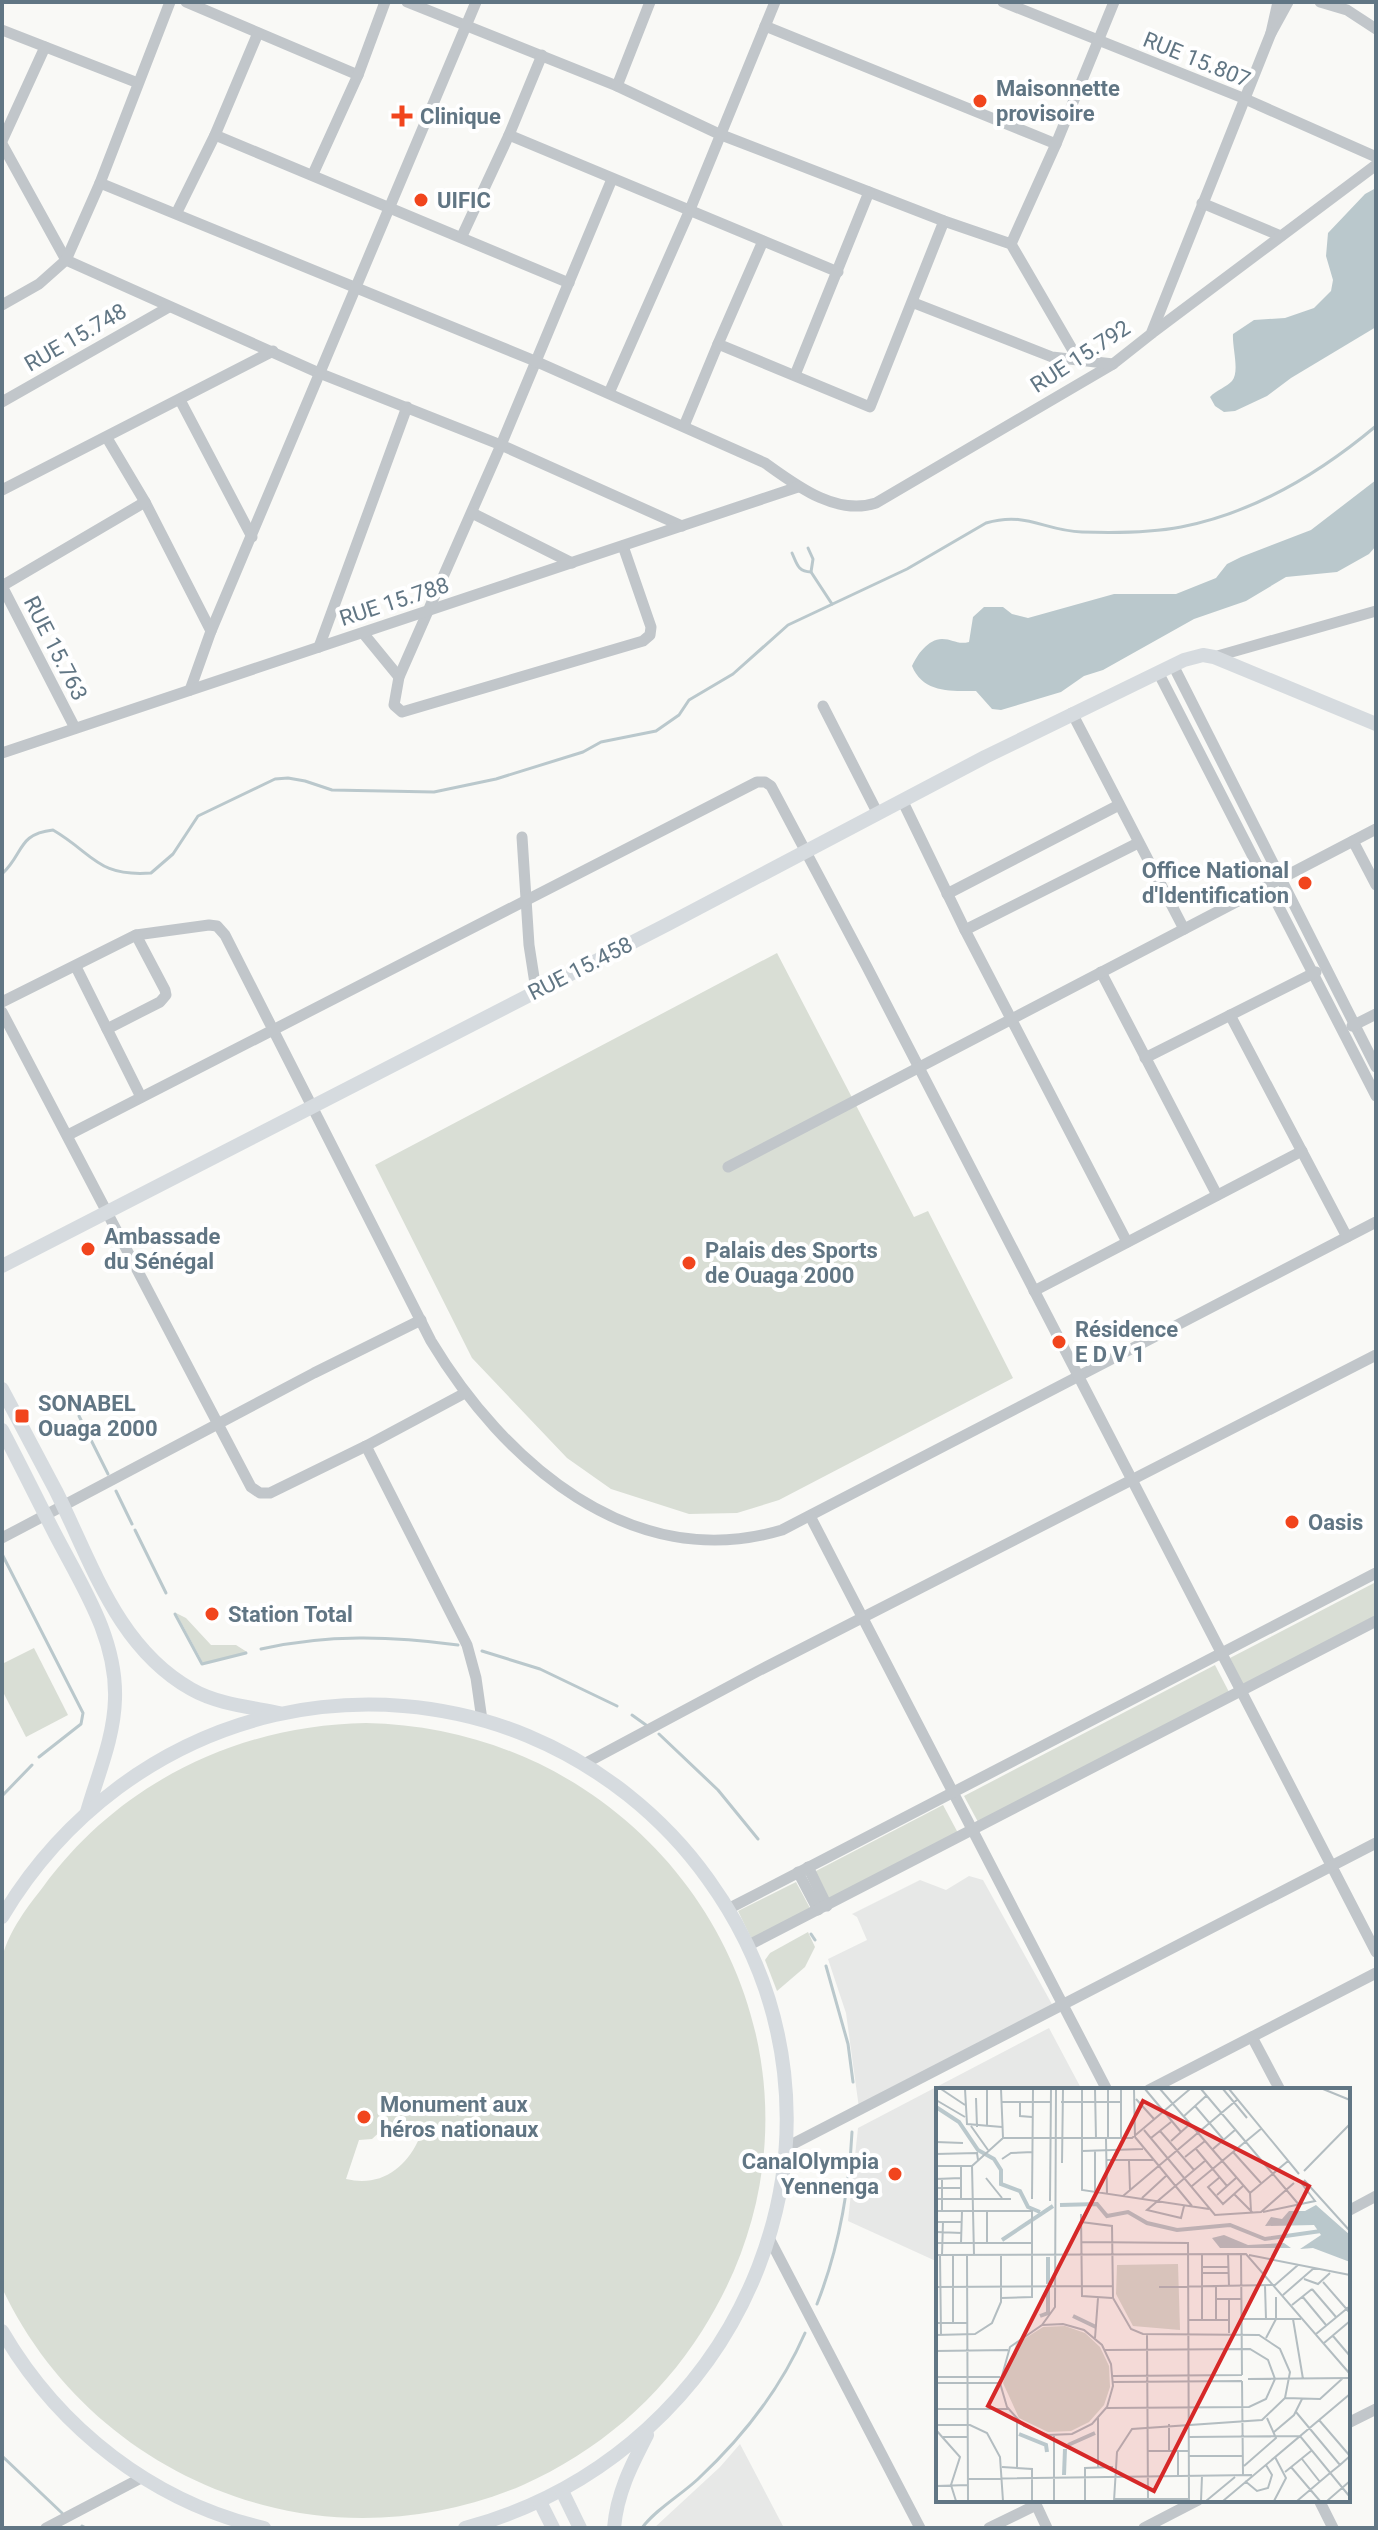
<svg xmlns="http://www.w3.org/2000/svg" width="1378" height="2530" viewBox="0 0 1378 2530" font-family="Roboto,sans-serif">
<rect width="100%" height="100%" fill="#f9f9f6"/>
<g fill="#e7e8e7">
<polygon points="969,1876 983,1880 1053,2006 859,2108 846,2013 828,1959 867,1940 857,1917 852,1914 920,1880 946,1890"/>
<polygon points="1049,2028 1082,2090 938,2090 938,2262 848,2221 858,2128"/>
<polygon points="740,2444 784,2528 654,2528 720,2467"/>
</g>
<g fill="#d9ded5" fill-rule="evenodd">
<polygon points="777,953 914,1217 928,1211 1013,1378 779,1500 737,1513 689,1514 611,1489 567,1458 472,1358 375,1165"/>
<polygon points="1376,1582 1376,1618 1244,1687 1230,1658"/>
<polygon points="176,1613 186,1618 211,1645 236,1645 247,1652 203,1663"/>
<polygon points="34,1648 68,1715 26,1737 2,1690 2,1664"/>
<polygon points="1215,1665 1229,1692 978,1822 964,1796"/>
<path d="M366,1723C677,1729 873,2062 702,2331C659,2399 597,2452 523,2485C442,2520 348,2528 263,2505C148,2474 53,2396 2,2288C2,2207 2,2127 2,2046C2,2024 0,1973 3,1955C9,1931 28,1906 43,1887C119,1783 238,1725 366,1723ZM383,2129L418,2141C404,2170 379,2187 346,2179L359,2140L372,2139Z"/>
<polygon points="943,1805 958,1833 829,1900 814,1872"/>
<polygon points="796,1882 811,1910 752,1940 738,1911"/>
<polygon points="808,1932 815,1947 805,1967 777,1991 765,1960 770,1953"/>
</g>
<g fill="#bac8cc">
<path d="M1376,188V327L1291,378L1267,396L1235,411L1224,412L1215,406L1210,397C1216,390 1227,387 1232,381C1240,372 1232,347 1233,334L1254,320L1285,318L1314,308L1331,291L1333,280L1326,256L1328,233L1365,194Z"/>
<path d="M1376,480V546L1369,554L1337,572L1286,577L1246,601L1194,619L1103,670L1084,676L1061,692L1001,710L992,709L976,691C950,691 923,693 912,666C917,655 928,639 942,639C953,639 957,645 969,642L973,617L984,607H1003L1012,614L1028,618L1114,594H1176L1216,578L1227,564L1241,557L1311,530Z"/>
</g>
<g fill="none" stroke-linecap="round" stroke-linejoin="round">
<g stroke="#bac8cc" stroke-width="3">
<polyline points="808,548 813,559 811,572"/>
<path d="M792,553C797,564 798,572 811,572L832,604"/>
<path d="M2,874C24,854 17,834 53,830C94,854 97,877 151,873L173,854L198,816L275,779L288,778L305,781L332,790L434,792L496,779L583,752L601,742L656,731L679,715L689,700L733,674L788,625L907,569L986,523C1027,511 1044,531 1082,532C1113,533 1150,533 1181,527C1253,513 1320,473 1376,426"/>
<polyline points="79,1416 108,1474"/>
<polyline points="116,1491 132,1524"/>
<polyline points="135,1530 166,1593"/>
<polyline points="2,1554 83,1713 81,1724 39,1757"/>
<polyline points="175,1614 202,1664 246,1653"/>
<path d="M261,1649C327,1634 392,1636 458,1645"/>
<polyline points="482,1651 540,1669 617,1706"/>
<polyline points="632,1715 646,1725"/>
<polyline points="659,1734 718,1790 758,1839"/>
<polyline points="2,1796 32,1765"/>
<polyline points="811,1934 815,1940"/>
<polyline points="826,1966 848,2044 853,2082"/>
<path d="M817,2304C839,2248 849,2191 852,2132"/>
<polyline points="2,2456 62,2513"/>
<polyline points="82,2526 86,2528"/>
<path d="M642,2528C656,2509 681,2495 698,2479C742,2438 781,2388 805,2333"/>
</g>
<g stroke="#c1c6ca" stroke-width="11">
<polyline points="186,2 358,75"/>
<polyline points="407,2 617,86 719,134 944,221 1011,244 1079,361"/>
<polyline points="1003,2 1243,98 1376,157"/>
<polyline points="1278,2 1271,33 1288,2"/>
<polyline points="1320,2 1347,10 1376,29"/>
<polyline points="765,26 1056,144"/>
<polyline points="2,30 138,83"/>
<polyline points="617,86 650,2"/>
<polyline points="215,135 569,283"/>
<polyline points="509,135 838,272"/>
<polyline points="2,141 45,47"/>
<polyline points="2,144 66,260"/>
<polyline points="313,174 358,75 385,2"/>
<polyline points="612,179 501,445 399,677 394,705 402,712 643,641 650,635 651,627 623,546"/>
<path d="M100,183L535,361L765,463C797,486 836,516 876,503L1113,364L1151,334L1271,33"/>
<polyline points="1202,203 1281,236"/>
<polyline points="177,212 215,135 258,33"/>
<polyline points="462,236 509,135 542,55"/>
<polyline points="763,241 718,344 870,407 944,221"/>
<polyline points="1011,244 1056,144 1114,2"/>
<polyline points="66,260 319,373 501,445 682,526"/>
<polyline points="914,303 1052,357 1113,364"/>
<polyline points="2,305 39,284 66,260 100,183 170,2"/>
<polyline points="1152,333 1376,165"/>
<polyline points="795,375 869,192"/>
<polyline points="609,393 689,212 775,2"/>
<polyline points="180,400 252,537"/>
<polyline points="2,402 169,307"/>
<polyline points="684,426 718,344"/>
<polyline points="107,438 145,502 211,631"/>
<polyline points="2,490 273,351"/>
<polyline points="472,513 572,563"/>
<polyline points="2,586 145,502"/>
<polyline points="2,586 75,728"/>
<polyline points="363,633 399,677"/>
<polyline points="319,647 407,407"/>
<polyline points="1214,657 1376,611"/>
<polyline points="1173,665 1376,1067"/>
<polyline points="1158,672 1376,1096"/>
<polyline points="190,690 211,631 476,2"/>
<polyline points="823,706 878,814"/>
<polyline points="1072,713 1184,929"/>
<polyline points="2,753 798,487"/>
<polyline points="903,802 965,930 1127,1242"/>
<polyline points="522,837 529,945 536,990"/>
<polyline points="1353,841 1376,885"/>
<polyline points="947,894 1119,805"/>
<polyline points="965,930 1138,843"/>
<polyline points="76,967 141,1097"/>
<polyline points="1101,972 1217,1195"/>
<path d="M2,1002L136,935L209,925L217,926L225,935L431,1341C503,1461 631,1575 782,1530L1376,1222"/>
<polyline points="2,1012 251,1487 260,1493 270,1493 366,1446 465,1393"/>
<polyline points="1230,1015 1347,1237"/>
<polyline points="1352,1026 1376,1014"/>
<polyline points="107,1029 160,1002 166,995 165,990 136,935"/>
<polyline points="1145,1058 1316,972"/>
<polyline points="68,1135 757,782 765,782 771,786 867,967 1376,1952"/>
<polyline points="728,1167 1376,829"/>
<polyline points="1034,1291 1302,1151"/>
<polyline points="366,1446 467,1645 476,1678 482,1720"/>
<polyline points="810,1516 1107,2090"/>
<polyline points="2,1538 314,1373 421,1320"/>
<polyline points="584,1764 758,1671 1376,1355"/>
<polyline points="808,1867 827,1906"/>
<polyline points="798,1872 818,1910"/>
<polyline points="728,1909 1376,1573"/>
<polyline points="747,1946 1376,1621"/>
<polyline points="1252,2037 1280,2090"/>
<polyline points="1149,2090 1376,1973"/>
<polyline points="785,2148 1376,1843"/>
<polyline points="1348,2211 1376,2196"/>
<polyline points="769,2238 920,2528"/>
<polyline points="1348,2423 1376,2409"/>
<polyline points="1034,2500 1047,2528"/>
<polyline points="1319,2500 1333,2528"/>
<polyline points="46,2528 143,2477"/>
<polyline points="989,2528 1036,2505"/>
<polyline points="1144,2528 1198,2500"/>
</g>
<g stroke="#d6dbdf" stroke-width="14">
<polyline points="2,1266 668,924 985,757 1184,660 1203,655 1214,657 1376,724"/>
<path d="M2,1389C20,1423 38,1457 56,1491C92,1563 117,1647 191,1689C217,1704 250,1707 279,1713"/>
<path d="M2,1430C20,1464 37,1499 55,1534C82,1586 117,1638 115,1699C114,1738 98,1774 87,1812"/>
<path d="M2,1917C62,1816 159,1742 275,1715C359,1696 449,1703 528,1736C600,1766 663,1816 708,1879C884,2123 748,2452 465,2528"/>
<path d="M2,2331C59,2429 153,2502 264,2528"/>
<polyline points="562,2491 580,2528"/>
<polyline points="540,2502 553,2528"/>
<path d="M614,2528C617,2493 631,2466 647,2435"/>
</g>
</g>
<g fill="#f1451d" stroke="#fff" stroke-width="3">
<circle cx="980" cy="101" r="8"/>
<path d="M398 104h8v8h8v8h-8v8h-8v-8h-8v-8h8z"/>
<circle cx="421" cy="200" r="8"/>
<circle cx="1305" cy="883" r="8"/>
<circle cx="88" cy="1249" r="8"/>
<circle cx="689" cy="1263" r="8"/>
<circle cx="1059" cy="1342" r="8"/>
<rect x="14" y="1408" width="16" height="16" rx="4"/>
<circle cx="1292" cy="1522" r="8"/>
<circle cx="212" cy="1614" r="8"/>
<circle cx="364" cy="2117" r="8"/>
<circle cx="895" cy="2174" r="8"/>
</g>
<g text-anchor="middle" stroke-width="8" stroke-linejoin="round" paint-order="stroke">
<g font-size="22" fill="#617684" stroke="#fff">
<text transform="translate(1197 59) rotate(22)" y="8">RUE 15.807</text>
<text transform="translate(75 337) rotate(-30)" y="8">RUE 15.748</text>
<text transform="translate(1080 356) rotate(-33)" y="8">RUE 15.792</text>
<text transform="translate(394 601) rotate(-18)" y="8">RUE 15.788</text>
<text transform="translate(56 648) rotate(63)" y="8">RUE 15.763</text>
<text transform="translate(580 968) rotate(-27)" y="8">RUE 15.458</text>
</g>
<g font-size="22" font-weight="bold" fill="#617684" stroke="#fff" text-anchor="start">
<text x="996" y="96">Maisonnette<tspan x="996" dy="25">provisoire</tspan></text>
<text x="420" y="124">Clinique</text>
<text x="437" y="208">UIFIC</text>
<text x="1289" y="878" text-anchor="end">Office National<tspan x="1289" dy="25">d'Identification</tspan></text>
<text x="104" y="1244">Ambassade<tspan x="104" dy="25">du Sénégal</tspan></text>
<text x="705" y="1258">Palais des Sports<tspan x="705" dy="25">de Ouaga 2000</tspan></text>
<text x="1075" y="1337">Résidence<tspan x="1075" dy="25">E D V 1</tspan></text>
<text x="38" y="1411">SONABEL<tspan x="38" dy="25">Ouaga 2000</tspan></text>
<text x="1308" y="1530">Oasis</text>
<text x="228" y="1622">Station Total</text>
<text x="380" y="2112">Monument aux<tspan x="380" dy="25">héros nationaux</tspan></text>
<text x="879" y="2169" text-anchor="end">CanalOlympia<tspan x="879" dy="25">Yennenga</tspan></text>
</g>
</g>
<g transform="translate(936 2088)">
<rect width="414" height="414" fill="#f9f9f6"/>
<path d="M242,176L244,242L197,238L180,206L181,177ZM129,238L149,245L164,259L173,278L174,299L168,317L153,334L135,343L112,344L83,330L67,295L80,256L107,239Z" fill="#d9ded5"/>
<path d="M380,117L414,147V174L377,160L364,161L385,147L378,137L329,138L335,129L346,131L353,123H369ZM288,147L312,157L348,155L355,160H284L276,150Z" fill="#bac8cc"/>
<path fill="none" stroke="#bac8cc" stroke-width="4" d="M0,19L23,34L42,62L58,71L65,82V96L84,103L92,119L104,124M124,117L161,116L171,128L192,124L211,135L241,142L294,137L329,151L385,143M66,152L117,118M112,196V169M104,228L112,225V200M137,228L160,239M83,346L110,357L111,364M132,357L159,345M128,387L129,361"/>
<path fill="none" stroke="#b3bdc1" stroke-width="2" d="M5,1L29,17M29,1L31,36L66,39M51,1V39M65,1L67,50M146,1V102L273,121M159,1L160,51M172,1V51M198,1L199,49M209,1L245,44M224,1L314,105L315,123M265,1L364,118M287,1L311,30M293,1L363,86M387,1L414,12M40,10L41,39M200,11L218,31M0,12L29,29M66,14H115M84,14V28L96,29M125,14H185M259,18L287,51M247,29L270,8M35,38L52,62M208,42L279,127L325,124L358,95M224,43L258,82M199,49L256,118M185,50V1M215,50L235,34M170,51L171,106M235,53L254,36M0,54L27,55M260,61L291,98M277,61L299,42M146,63L207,61M159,63V104M297,64L325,95M0,66L41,65L42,72M249,69L269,53M66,71L75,65L97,64M171,72H217M193,73L194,102M126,75L127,1M0,78H36M25,78V111M36,78L67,50H196L254,1M36,78L38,167M368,83L414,36M284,89L272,99L287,116L307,98M50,90L66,110M0,91L25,90M6,91V123M368,92L414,143M256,98L326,40M0,100H25M314,105L352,73M298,106L316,124M281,107L300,90M187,108L302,11M206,110L231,87M0,111H75M96,111L97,1M114,113L115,1M248,118L245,130L211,122L270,72M0,123H96V209L65,210M51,123V155M327,124L379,113L363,92M145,126L146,208L176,210M0,134H26M145,134L176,138L177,210L195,241L207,246L323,247L344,261L354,284L349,310L326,332L196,341L181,364L178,413M0,144L26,145M145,154L252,155L253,413M0,155H96M25,155L26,123M292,165L293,198M305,165L306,287M17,166V235M0,167L310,166L414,286M4,167L5,247M6,167L7,134M31,167L32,413M313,167L414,187M266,179H292M266,185H292M368,191L382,196L394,185M387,194L414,225M280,198V232M329,198L330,231M0,199L177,198M223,199L339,197L362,177M376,201L400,229M347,207L378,180M366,208L390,237M280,211H305M293,211V245M356,217L376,201M306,231H365M357,231L367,291M252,232H293M266,232V167M0,235H31M106,237L127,236L148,242L166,257L175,276L177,298L171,319L156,336L136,346L112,347L88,338L71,319L64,295L74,259L106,237L119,219L120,1M211,246L212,413M380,246L414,218M0,247L39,246L56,235L65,214V167M397,248L414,268M159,250L162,210M330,250L340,231V209M388,255L414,233M169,262L314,261L332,272L339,291L330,311L313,319L170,320M0,263L72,262M177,288L306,287M0,289H64M312,291L414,290M306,293L307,387M177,294L306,293M0,295H64M349,310L384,311L407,290M0,321H72M360,324L404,377M162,330V379M81,332V379M233,336V363M0,337H34L51,345L64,369L67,413M0,342L24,369L15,397L20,413M338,344L358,327L366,311M7,349H32M253,349L364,348L414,409M242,362V388M212,363H253M253,368H306M366,371L384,394M308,378L340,350L331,330M66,379L96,381V413M355,379L384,413M349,384L375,363M32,391L316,387M309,393L321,403L332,400L336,387L330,377M0,398L32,397M178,411H253M118,413V348M149,413V380L177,379M265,413L266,388M270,413L299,389M287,413L414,306M338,413L350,390L339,369M361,413L394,385L404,377L414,368L383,332M391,413L414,393"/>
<path fill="#d62828" fill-opacity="0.15" stroke="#d62828" stroke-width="4" d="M207,13L373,98L218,403L52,318Z"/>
<rect width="414" height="414" fill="none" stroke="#617684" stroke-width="4"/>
</g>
<rect width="1378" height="2530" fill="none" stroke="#617684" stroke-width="8"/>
</svg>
